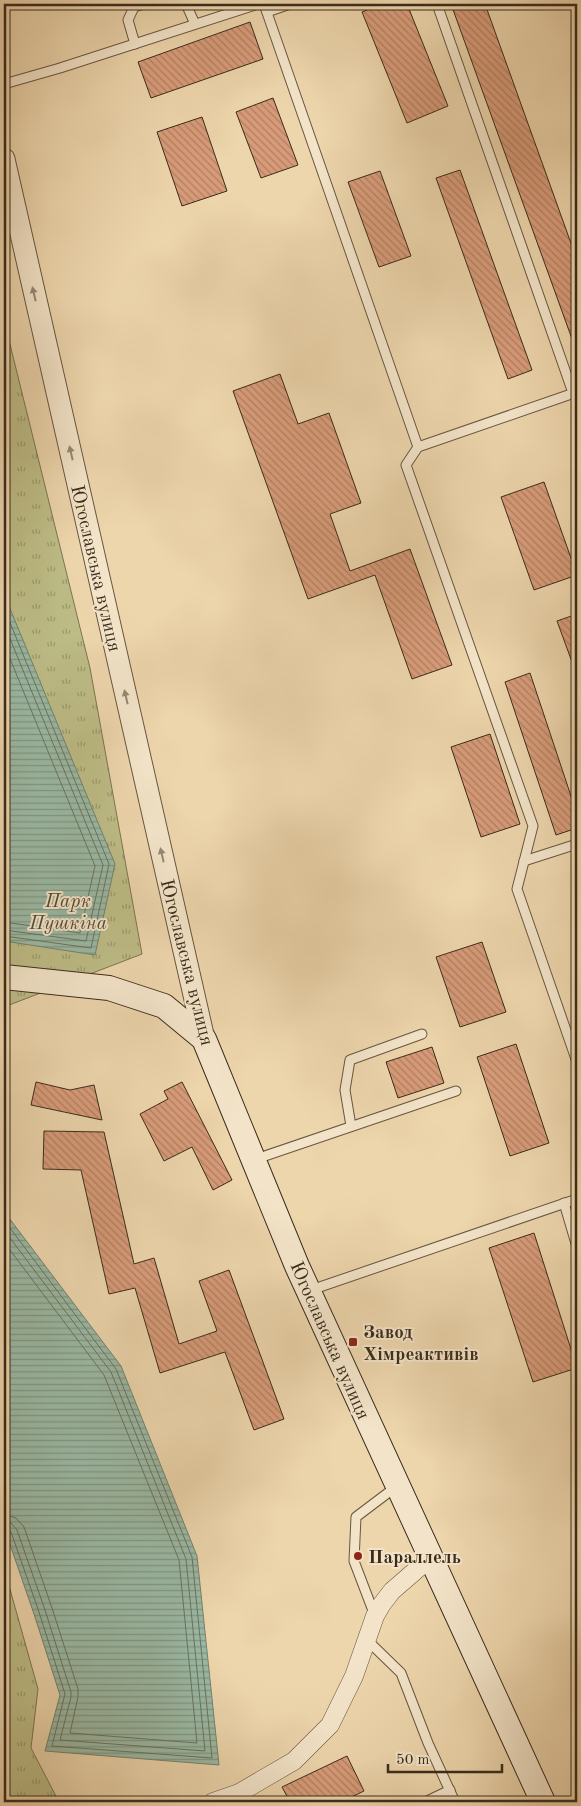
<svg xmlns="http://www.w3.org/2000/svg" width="581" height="1806" viewBox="0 0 581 1806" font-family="'Old Standard TT',serif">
<defs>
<pattern id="park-tufts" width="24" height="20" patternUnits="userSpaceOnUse" patternTransform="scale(1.25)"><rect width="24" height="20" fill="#bdbc86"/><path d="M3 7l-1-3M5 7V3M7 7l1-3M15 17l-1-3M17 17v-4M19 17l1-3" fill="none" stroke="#9b996d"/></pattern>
<pattern id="water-rules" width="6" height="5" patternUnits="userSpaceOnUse" patternTransform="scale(1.25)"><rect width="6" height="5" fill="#9ab9a4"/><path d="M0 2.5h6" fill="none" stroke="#7f9785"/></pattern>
<pattern id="building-back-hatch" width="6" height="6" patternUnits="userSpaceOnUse" patternTransform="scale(1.25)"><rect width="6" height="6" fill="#d89b79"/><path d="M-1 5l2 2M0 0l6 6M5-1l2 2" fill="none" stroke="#b07f62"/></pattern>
</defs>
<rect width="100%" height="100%" fill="#edd5ac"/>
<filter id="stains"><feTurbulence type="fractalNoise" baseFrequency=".004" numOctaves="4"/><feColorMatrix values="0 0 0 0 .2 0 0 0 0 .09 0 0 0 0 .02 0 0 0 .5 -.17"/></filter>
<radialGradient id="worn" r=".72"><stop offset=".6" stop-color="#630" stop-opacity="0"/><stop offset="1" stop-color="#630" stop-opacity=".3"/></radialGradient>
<g fill="url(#park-tufts)" stroke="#7c7451">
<polygon points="4,320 90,668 142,954 4,1007"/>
<polygon points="4,1568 38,1689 31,1748 58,1800 44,1802 4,1802"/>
</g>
<g fill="url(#water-rules)" stroke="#74816e">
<polygon points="4,594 115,864 95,955 4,941"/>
<polygon points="6,1214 121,1366 197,1556 219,1765 45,1751 60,1695 34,1614 4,1527 4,1224"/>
</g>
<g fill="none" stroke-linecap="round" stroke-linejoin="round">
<g stroke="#6a7260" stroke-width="1">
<polyline points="4,608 109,864 91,948 4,936"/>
<polyline points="4,624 103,865 86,941 4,930"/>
<polyline points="4,644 95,866 80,933 4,922"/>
<polyline points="4,1220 116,1369 192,1557 212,1758 52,1746 65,1694 39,1612 11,1532 8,1529 4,1528"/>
<polyline points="4,1230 111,1372 186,1559 205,1751 60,1740 71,1697 71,1692 45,1610 17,1530 11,1523 4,1522"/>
<polyline points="4,1242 104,1375 179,1560 197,1743 70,1733 78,1697 78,1689 52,1608 24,1527 16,1518 4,1514"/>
</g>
</g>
<g fill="url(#building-back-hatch)" stroke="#3a2c1c">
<polygon points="382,4 407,4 448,106 407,123 362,12"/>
<polygon points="451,4 485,4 577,260 577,350 576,350"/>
<polygon points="250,22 263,59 151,98 138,62"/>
<polygon points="273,98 298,165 261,178 236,112"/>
<polygon points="202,117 227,191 182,206 157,132"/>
<polygon points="460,170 532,370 508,379 436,178"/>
<polygon points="380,171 411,256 379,267 348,182"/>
<polygon points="280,374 298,424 329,413 361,503 330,514 350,571 410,549 452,665 412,679 375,575 308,599 233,391"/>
<polygon points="544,482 577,575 534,590 501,497"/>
<polygon points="577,614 577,672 576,673 557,621"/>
<polygon points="530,673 577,814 577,828 556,835 505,682"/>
<polygon points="490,734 520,824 481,837 451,747"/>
<polygon points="482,942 506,1012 460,1027 436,957"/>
<polygon points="516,1044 549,1143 510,1156 477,1057"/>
<polygon points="432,1047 444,1083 398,1098 386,1062"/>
<polygon points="36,1082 70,1090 94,1085 102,1120 31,1105"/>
<polygon points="182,1082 232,1180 213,1190 192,1147 164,1161 140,1114 168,1099 164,1091"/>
<polygon points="44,1131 104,1132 134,1264 154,1258 179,1344 217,1331 199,1281 229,1270 284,1419 254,1430 225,1352 160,1373 135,1288 109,1294 81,1170 43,1169"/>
<polygon points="534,1233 577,1368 533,1382 489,1248"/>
<polygon points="347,1756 364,1791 341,1802 290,1802 282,1787"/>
</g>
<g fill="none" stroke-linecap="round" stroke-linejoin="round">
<g stroke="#675640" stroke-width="11">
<g id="service">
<polyline points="186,4 195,24"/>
<polyline points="264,4 418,447"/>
<polyline points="437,4 573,393"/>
<polyline points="267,12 290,4"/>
<polyline points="135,44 128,20 134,7 144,4"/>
<polyline points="4,84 60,68 258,4"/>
<polyline points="577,392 418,447 406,465 533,826 517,889 577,1062"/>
<polyline points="524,861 577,844"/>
<polyline points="351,1126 345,1090 350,1060 422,1034"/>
<polyline points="253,1160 456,1091"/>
<polyline points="564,1203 577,1247"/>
<polyline points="308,1291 577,1199"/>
<polyline points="375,1616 354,1561 356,1517 397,1486"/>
<polyline points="367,1640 401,1673 428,1743 455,1802"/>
<polyline points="425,1802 450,1790"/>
</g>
</g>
<g stroke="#675640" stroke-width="19">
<polyline id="minor" points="213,1802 239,1793 294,1761 330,1725 354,1676 375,1616 382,1604 392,1591 430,1558"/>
</g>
<g stroke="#675640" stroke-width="23">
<polyline id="tertiary" points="4,159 204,1039"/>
</g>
<g stroke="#3a2c1c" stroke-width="26">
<polyline id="secondary" points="4,977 109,988 164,1006 204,1039 297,1266 543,1802"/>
</g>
<use href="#service" stroke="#f3e4c9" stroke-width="9"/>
<use href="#minor" stroke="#f3e4c9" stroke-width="18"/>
<use href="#tertiary" stroke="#f3e4c9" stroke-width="21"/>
<use href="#secondary" stroke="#f3e4c9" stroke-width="24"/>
</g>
<defs><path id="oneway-solid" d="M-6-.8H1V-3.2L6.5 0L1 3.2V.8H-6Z" transform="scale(1.25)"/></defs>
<g fill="#968872">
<use href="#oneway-solid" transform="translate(34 294) rotate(-103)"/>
<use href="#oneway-solid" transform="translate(71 453) rotate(-103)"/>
<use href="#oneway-solid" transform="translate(126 697) rotate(-103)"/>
<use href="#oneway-solid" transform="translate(162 855) rotate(-103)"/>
</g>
<g fill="#8f2418" stroke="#f3e4c9" stroke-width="2">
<rect x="348" y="1337" width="10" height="10" rx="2.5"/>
<circle cx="358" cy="1556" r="5"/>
</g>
<g text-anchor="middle" stroke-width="4" stroke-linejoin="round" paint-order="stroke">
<g font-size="19" fill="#3a2c1c" stroke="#f3e4c9">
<text transform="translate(97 568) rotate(77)" y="7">Югославська вулиця</text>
<text transform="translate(188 962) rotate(76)" y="7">Югославська вулиця</text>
<text transform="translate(331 1340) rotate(66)" y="7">Югославська вулиця</text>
</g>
<g font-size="19" font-style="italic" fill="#544931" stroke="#f3e4c9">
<text x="68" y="907">Парк<tspan x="68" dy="22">Пушкіна</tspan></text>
</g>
<g font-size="19" font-weight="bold" fill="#3a2c1c" stroke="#f3e4c9" text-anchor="start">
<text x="363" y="1338">Завод<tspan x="363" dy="22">Хімреактивів</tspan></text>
<text x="368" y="1563">Параллель</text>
</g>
</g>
<rect width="581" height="1806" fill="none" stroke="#edd5ac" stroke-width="20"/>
<rect x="5" y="5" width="571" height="1796" fill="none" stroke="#3a2c1c" stroke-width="2.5"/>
<rect x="10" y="10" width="561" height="1786" fill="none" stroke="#3a2c1c"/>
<path d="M388 1764v8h114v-8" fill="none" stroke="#3a2c1c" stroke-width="2.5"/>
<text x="396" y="1764" font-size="15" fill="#3a2c1c" stroke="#f3e4c9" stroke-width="4" paint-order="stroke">50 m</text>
<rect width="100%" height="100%" filter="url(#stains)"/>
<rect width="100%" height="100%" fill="url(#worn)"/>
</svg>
